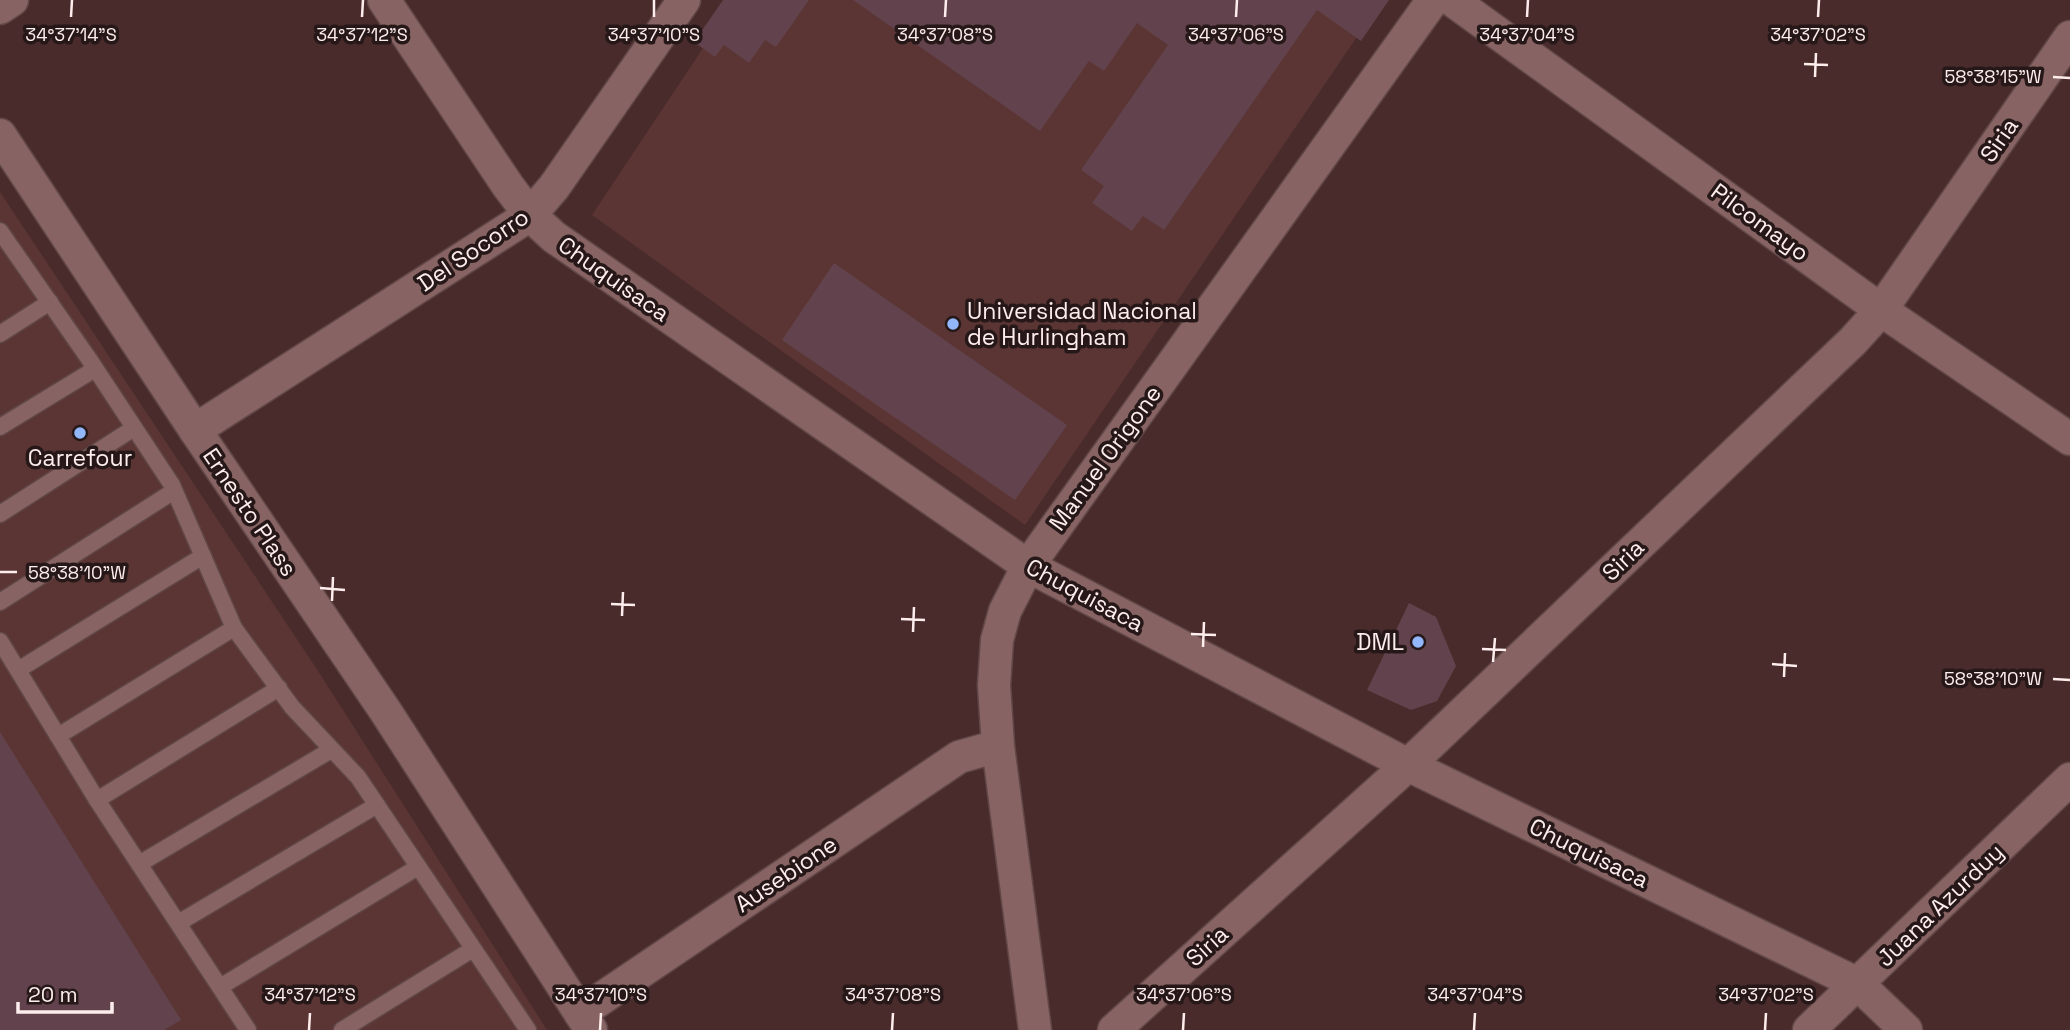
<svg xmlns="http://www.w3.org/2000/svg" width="2070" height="1030" viewBox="0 0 2070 1030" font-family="'Space Grotesk',sans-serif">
<rect width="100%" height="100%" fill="#4a2b2b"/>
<g fill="#5a3534">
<polygon points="735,0 1382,0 1025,525 592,215"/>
<polygon points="0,192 320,674 547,1030 0,1030"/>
</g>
<g fill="#62434d">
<polygon points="723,0 809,0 776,47 765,40 749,63 724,45 715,57 694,42"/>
<polygon points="853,0 1389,0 1361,41 1317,10 1164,230 1143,216 1132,231 1092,203 1104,186 1081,170 1168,45 1137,23 1104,71 1089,61 1040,131"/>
<polygon points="834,263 1067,425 1015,500 782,340"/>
<polygon points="1409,603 1436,617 1456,666 1437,701 1411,710 1367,690"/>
<polygon points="0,732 181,1020 164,1030 0,1030"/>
</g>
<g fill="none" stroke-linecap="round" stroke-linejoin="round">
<g stroke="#614747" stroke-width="19">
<g id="lane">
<polyline points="0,231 89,359 172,485 234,628 292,707 358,777 528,1030"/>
<polyline points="0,334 50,302"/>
<polyline points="0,427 95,369"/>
<polyline points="0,514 134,428"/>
<polyline points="0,602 174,491"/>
<polyline points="0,641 97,800 248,1030"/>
<polyline points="18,670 203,556"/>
<polyline points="58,736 234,628"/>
<polyline points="97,800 279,688"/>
<polyline points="139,864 331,750"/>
<polyline points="180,922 377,805"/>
<polyline points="220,987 418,867"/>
<polyline points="342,1030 473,949"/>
</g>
</g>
<g stroke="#614747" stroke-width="35">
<g id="street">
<polyline points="384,0 508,186 530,215 554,237 1028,566 1408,765 1858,984 1906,1030"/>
<polyline points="1452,0 1881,310 2070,439"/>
<polyline points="0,8 12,0"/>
<polyline points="0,135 195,430 386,712 591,1030"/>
<polyline points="195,430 530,215 554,187 684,0"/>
<polyline points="580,1013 959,757 998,746"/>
<polyline points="1035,1030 998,746 994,685 997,640 1005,611 1028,566 1433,0"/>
<polyline points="1114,1030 1408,765 1853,341 1881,310 2070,37"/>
<polyline points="1809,1030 2070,779"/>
</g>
</g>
<use href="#lane" stroke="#876463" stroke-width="16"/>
<use href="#street" stroke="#876463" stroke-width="32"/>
</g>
<path fill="none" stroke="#feeded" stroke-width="2.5" d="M71,17L72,0M362,17L363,0M654,17V0M945,17L946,0M1236,17L1237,0M1527,17L1528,0M1818,17L1819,0M1804,64L1828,65M1815,77L1816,53M2053,77L2070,78M0,572H17M320,588L345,590M332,601L333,577M611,604L635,605M622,616L623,592M901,619L925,620M913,632L914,607M1191,634L1216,635M1203,647L1204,622M1482,649L1506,650M1493,662L1495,638M1772,664L1797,666M1784,677L1785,653M2053,679L2070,680M309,1030L310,1013M600,1030L601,1013M892,1030L893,1013M1183,1030L1184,1013M1474,1030L1475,1013M1765,1030L1766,1013"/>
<g fill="#93b7fd" stroke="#261818" stroke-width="2.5">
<circle cx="953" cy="324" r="7"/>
<circle cx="80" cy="433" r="7"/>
<circle cx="1418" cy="642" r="7"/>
</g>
<g text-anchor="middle" stroke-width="7" stroke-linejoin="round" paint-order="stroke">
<g font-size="23" fill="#feeded" stroke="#261818">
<text transform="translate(1999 140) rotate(-55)" y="8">Siria</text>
<text transform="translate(1760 222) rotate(36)" y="8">Pilcomayo</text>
<text transform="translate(473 250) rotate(-34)" y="8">Del Socorro</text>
<text transform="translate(614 279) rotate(35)" y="8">Chuquisaca</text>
<text transform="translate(1105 458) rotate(-54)" y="8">Manuel Origone</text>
<text transform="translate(250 512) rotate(56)" y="8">Ernesto Plass</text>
<text transform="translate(1623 560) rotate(-44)" y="8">Siria</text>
<text transform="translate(1085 595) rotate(28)" y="8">Chuquisaca</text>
<text transform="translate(1589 853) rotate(26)" y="8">Chuquisaca</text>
<text transform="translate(786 874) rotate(-34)" y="8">Ausebione</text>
<text transform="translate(1940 905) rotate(-44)" y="8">Juana Azurduy</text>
<text transform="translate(1207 946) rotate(-42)" y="8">Siria</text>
</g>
<g font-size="23" fill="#feeded" stroke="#261818" text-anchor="start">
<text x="967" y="319">Universidad Nacional<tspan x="967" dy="26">de Hurlingham</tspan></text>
<text x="80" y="466" text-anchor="middle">Carrefour</text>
<text x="1404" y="650" text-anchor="end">DML</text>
</g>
</g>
<g font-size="18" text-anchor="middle" fill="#feeded" stroke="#261818" stroke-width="7" stroke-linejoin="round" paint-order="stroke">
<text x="71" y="41">34°37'14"S</text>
<text x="362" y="41">34°37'12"S</text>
<text x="654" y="41">34°37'10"S</text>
<text x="945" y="41">34°37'08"S</text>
<text x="1236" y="41">34°37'06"S</text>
<text x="1527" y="41">34°37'04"S</text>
<text x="1818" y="41">34°37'02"S</text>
<text x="1993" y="83">58°38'15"W</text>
<text x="77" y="579">58°38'10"W</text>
<text x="1993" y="685">58°38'10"W</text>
<text x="310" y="1001">34°37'12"S</text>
<text x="601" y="1001">34°37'10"S</text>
<text x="893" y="1001">34°37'08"S</text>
<text x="1184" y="1001">34°37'06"S</text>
<text x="1475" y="1001">34°37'04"S</text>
<text x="1766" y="1001">34°37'02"S</text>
</g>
<path d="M18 1002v10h94v-10" fill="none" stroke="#feeded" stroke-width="3.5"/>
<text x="28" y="1002" font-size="21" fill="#feeded" stroke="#261818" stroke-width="5" paint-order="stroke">20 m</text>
</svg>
